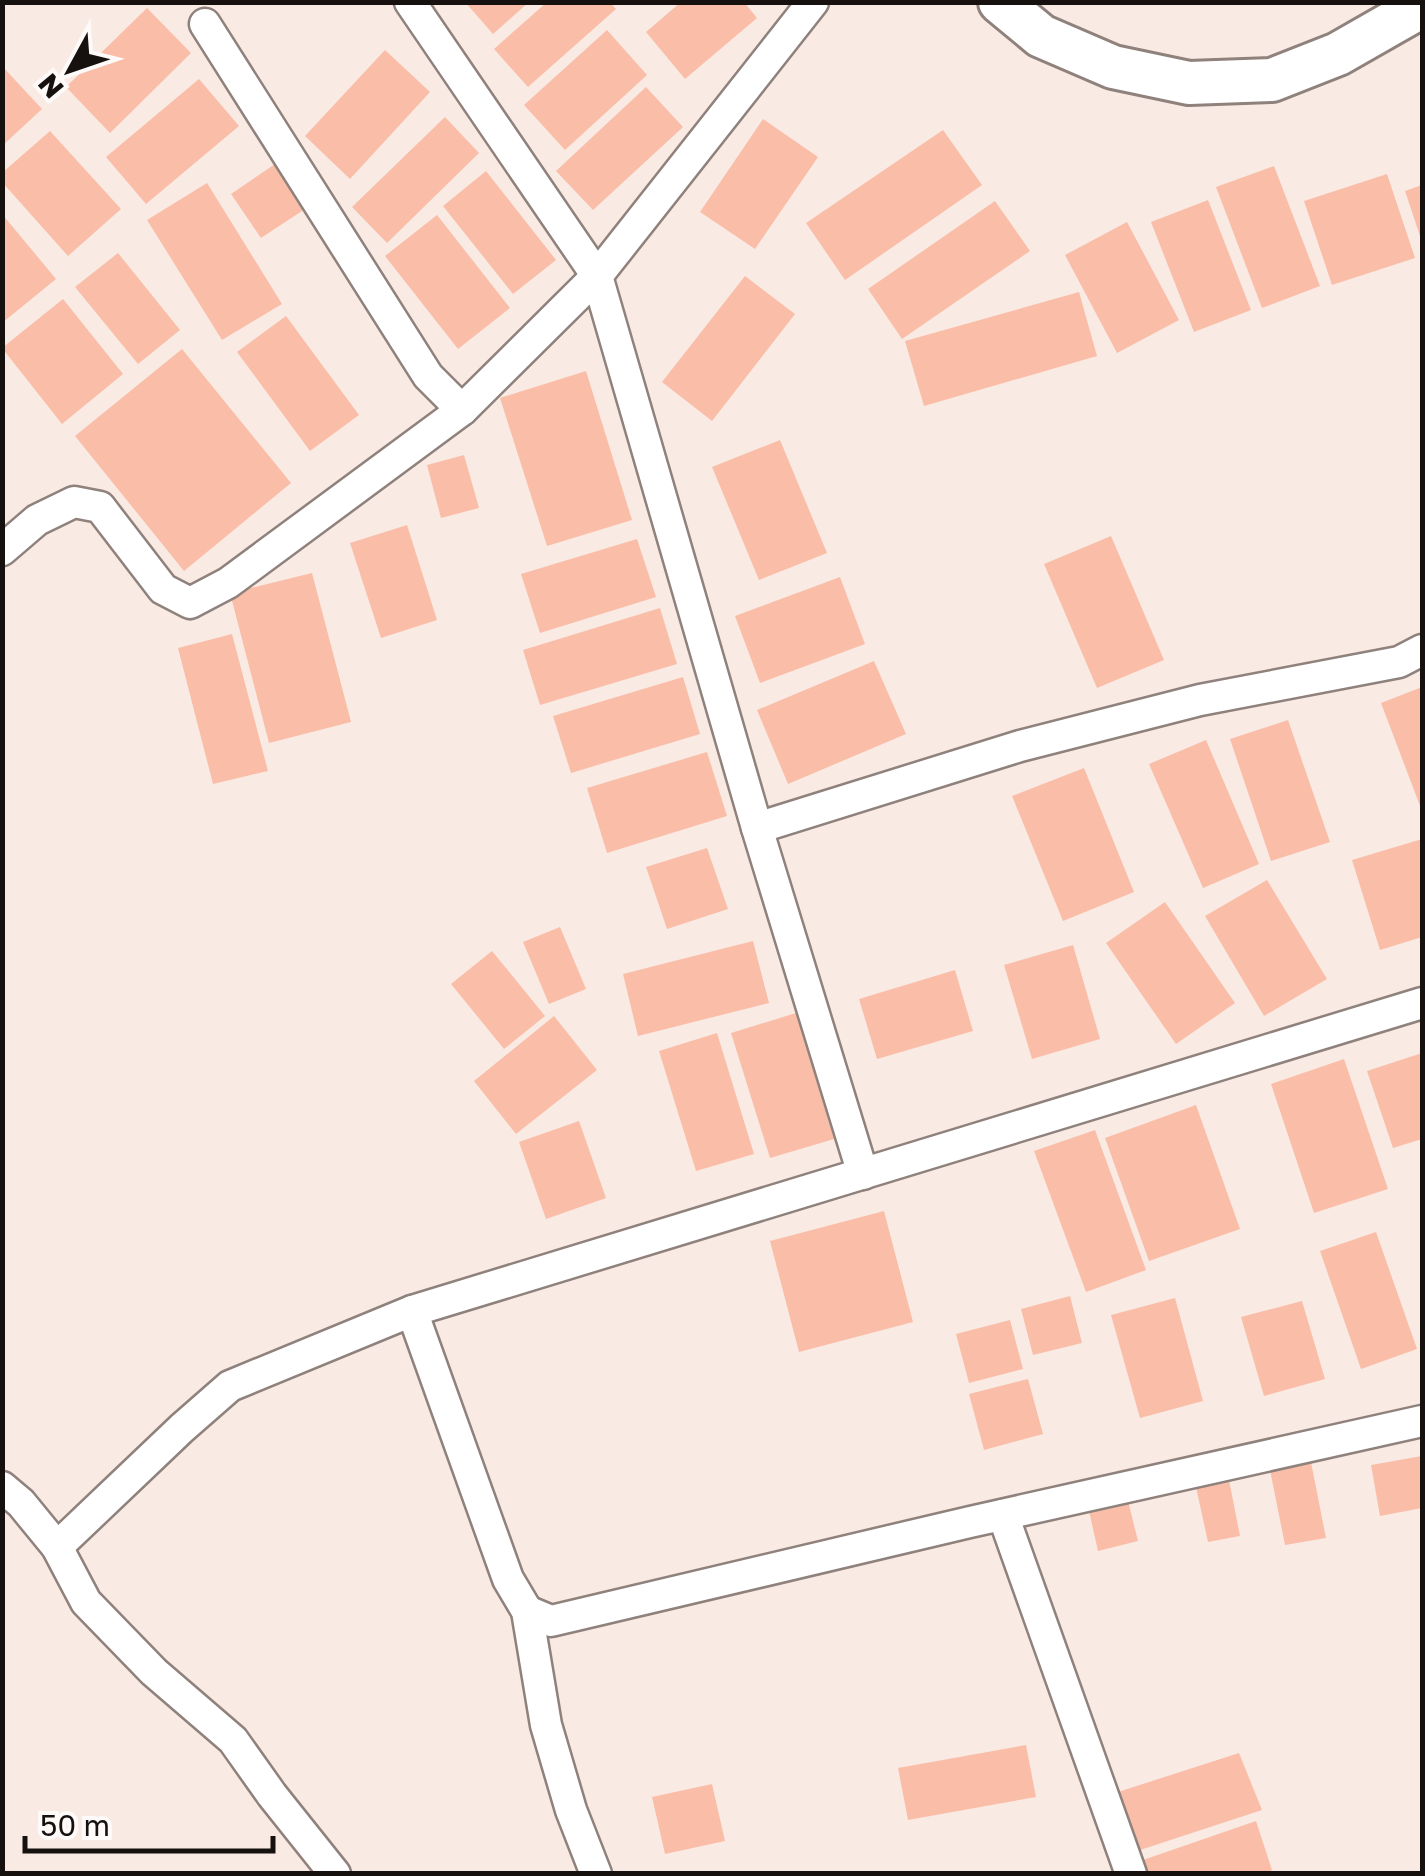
<svg xmlns="http://www.w3.org/2000/svg" width="1425" height="1876" viewBox="0 0 1425 1876" font-family="'Golos Text',sans-serif">
<rect width="100%" height="100%" fill="#f9eae4"/>
<g fill="#fabea8">
<polygon points="465,2 529,2 493,34"/>
<polygon points="547,2 610,2 616,9 528,87 494,49"/>
<polygon points="681,2 744,2 757,18 685,79 646,32"/>
<polygon points="147,8 191,53 110,133 66,87"/>
<polygon points="607,30 647,75 565,150 524,105"/>
<polygon points="385,50 430,92 350,179 305,136"/>
<polygon points="2,66 42,109 2,146"/>
<polygon points="199,79 239,126 146,204 106,157"/>
<polygon points="646,87 683,127 593,210 556,171"/>
<polygon points="445,117 479,153 387,243 352,207"/>
<polygon points="763,119 818,157 755,249 700,212"/>
<polygon points="943,130 982,185 845,280 806,223"/>
<polygon points="50,131 121,209 68,256 2,182 2,173"/>
<polygon points="275,164 305,209 261,238 231,194"/>
<polygon points="1274,166 1320,286 1262,308 1216,187"/>
<polygon points="486,171 556,260 513,294 443,206"/>
<polygon points="1387,174 1415,258 1332,285 1304,201"/>
<polygon points="207,183 282,304 222,340 147,220"/>
<polygon points="1422,185 1422,242 1405,191"/>
<polygon points="1208,200 1251,310 1194,332 1151,222"/>
<polygon points="995,201 1030,251 902,339 868,289"/>
<polygon points="2,214 56,279 2,323"/>
<polygon points="437,215 510,308 458,349 385,256"/>
<polygon points="1127,222 1179,320 1117,353 1065,255"/>
<polygon points="118,253 180,330 138,364 75,287"/>
<polygon points="745,276 795,314 712,421 662,382"/>
<polygon points="1079,292 1097,356 924,406 905,341"/>
<polygon points="63,299 123,374 62,424 2,348"/>
<polygon points="286,316 359,415 310,451 237,352"/>
<polygon points="182,349 291,483 184,571 75,436"/>
<polygon points="586,371 632,520 547,546 500,398"/>
<polygon points="780,440 827,553 759,580 712,467"/>
<polygon points="464,455 479,508 441,518 427,465"/>
<polygon points="407,525 437,620 381,638 350,543"/>
<polygon points="1111,536 1164,660 1097,688 1044,564"/>
<polygon points="637,539 656,597 540,633 521,574"/>
<polygon points="312,573 351,722 269,743 230,593"/>
<polygon points="840,577 865,644 760,683 735,616"/>
<polygon points="660,608 677,664 540,705 523,650"/>
<polygon points="232,634 268,771 213,784 178,648"/>
<polygon points="874,661 906,734 788,784 757,710"/>
<polygon points="683,677 700,734 571,773 553,716"/>
<polygon points="1422,687 1422,811 1381,703"/>
<polygon points="1288,720 1330,842 1271,861 1230,739"/>
<polygon points="1206,740 1259,864 1203,888 1149,764"/>
<polygon points="707,752 727,816 607,853 587,788"/>
<polygon points="1084,768 1134,892 1063,921 1012,796"/>
<polygon points="1422,839 1422,937 1380,950 1352,860"/>
<polygon points="707,848 728,909 667,929 646,867"/>
<polygon points="1267,880 1327,979 1264,1016 1205,916"/>
<polygon points="1165,902 1235,1003 1176,1044 1106,943"/>
<polygon points="560,927 586,989 549,1004 523,942"/>
<polygon points="753,941 769,1003 638,1036 623,974"/>
<polygon points="1073,945 1100,1039 1032,1059 1004,965"/>
<polygon points="492,951 545,1016 504,1049 451,984"/>
<polygon points="955,970 973,1031 877,1059 859,999"/>
<polygon points="796,1013 834,1139 770,1158 731,1033"/>
<polygon points="554,1016 597,1070 516,1134 474,1081"/>
<polygon points="717,1033 754,1154 696,1171 659,1051"/>
<polygon points="1422,1053 1422,1139 1393,1148 1367,1071"/>
<polygon points="1344,1059 1388,1189 1314,1213 1271,1084"/>
<polygon points="1196,1105 1240,1229 1149,1261 1105,1138"/>
<polygon points="579,1121 606,1198 546,1219 519,1142"/>
<polygon points="1095,1130 1146,1270 1086,1292 1034,1151"/>
<polygon points="884,1211 913,1322 799,1352 770,1241"/>
<polygon points="1376,1232 1417,1349 1361,1369 1320,1251"/>
<polygon points="1070,1296 1082,1343 1033,1355 1021,1309"/>
<polygon points="1175,1298 1203,1401 1140,1418 1111,1315"/>
<polygon points="1302,1301 1325,1379 1264,1396 1241,1317"/>
<polygon points="1010,1320 1023,1369 969,1383 956,1334"/>
<polygon points="1028,1379 1043,1434 984,1450 969,1394"/>
<polygon points="1422,1456 1422,1508 1380,1516 1371,1465"/>
<polygon points="1310,1457 1326,1538 1285,1545 1269,1465"/>
<polygon points="1229,1480 1240,1536 1208,1542 1196,1487"/>
<polygon points="1128,1501 1138,1541 1098,1551 1089,1511"/>
<polygon points="1026,1745 1036,1797 908,1820 898,1768"/>
<polygon points="1239,1753 1262,1810 1134,1852 1118,1792"/>
<polygon points="712,1784 725,1841 665,1854 652,1797"/>
<polygon points="1256,1821 1272,1870 1263,1874 1144,1874 1140,1861"/>
</g>
<g fill="none" stroke-linecap="round" stroke-linejoin="round">
<g stroke="#8f817c" stroke-width="35">
<g id="street">
<polyline points="410,2 597,276 757,828 863,1174"/>
<polyline points="205,24 428,376 462,410"/>
<polyline points="2,550 37,520 74,502 100,507 163,589 190,603 228,583 462,410 597,276 813,2"/>
<polyline points="757,828 1020,746 1200,700 1399,662 1422,650"/>
<polyline points="412,1311 508,1579 527,1611 546,1725 571,1810 596,1874"/>
<polyline points="2,1487 21,1503 57,1547 86,1602 154,1672 233,1740 272,1795 335,1874"/>
<polyline points="1003,1515 1131,1874"/>
<polyline points="57,1547 182,1428 230,1386 412,1311 1422,1003"/>
<polyline points="527,1611 551,1621 970,1522 1422,1421"/>
</g>
</g>
<g stroke="#8f817c" stroke-width="48">
<polyline id="secondary" points="1000,2 1041,36 1113,67 1189,83 1272,80 1338,54 1422,6"/>
</g>
<use href="#street" stroke="#fff" stroke-width="30"/>
<use href="#secondary" stroke="#fff" stroke-width="42"/>
</g>
<rect width="1425" height="1876" fill="none" stroke="#16110f" stroke-width="10"/>
<g transform="translate(70 70) rotate(230)" stroke="#fdfaf9" stroke-width="8" paint-order="stroke">
<path d="M0-8L18 38L0 25L-18 38Z" fill="#16110f"/>
<text y="-15" font-size="28" font-weight="bold" text-anchor="middle" fill="#16110f">N</text>
</g>
<path d="M25 1836v15h248v-15" fill="none" stroke="#16110f" stroke-width="5"/>
<text x="40" y="1836" font-size="30" fill="#16110f" stroke="#fdfaf9" stroke-width="8" paint-order="stroke">50 m</text>
</svg>
